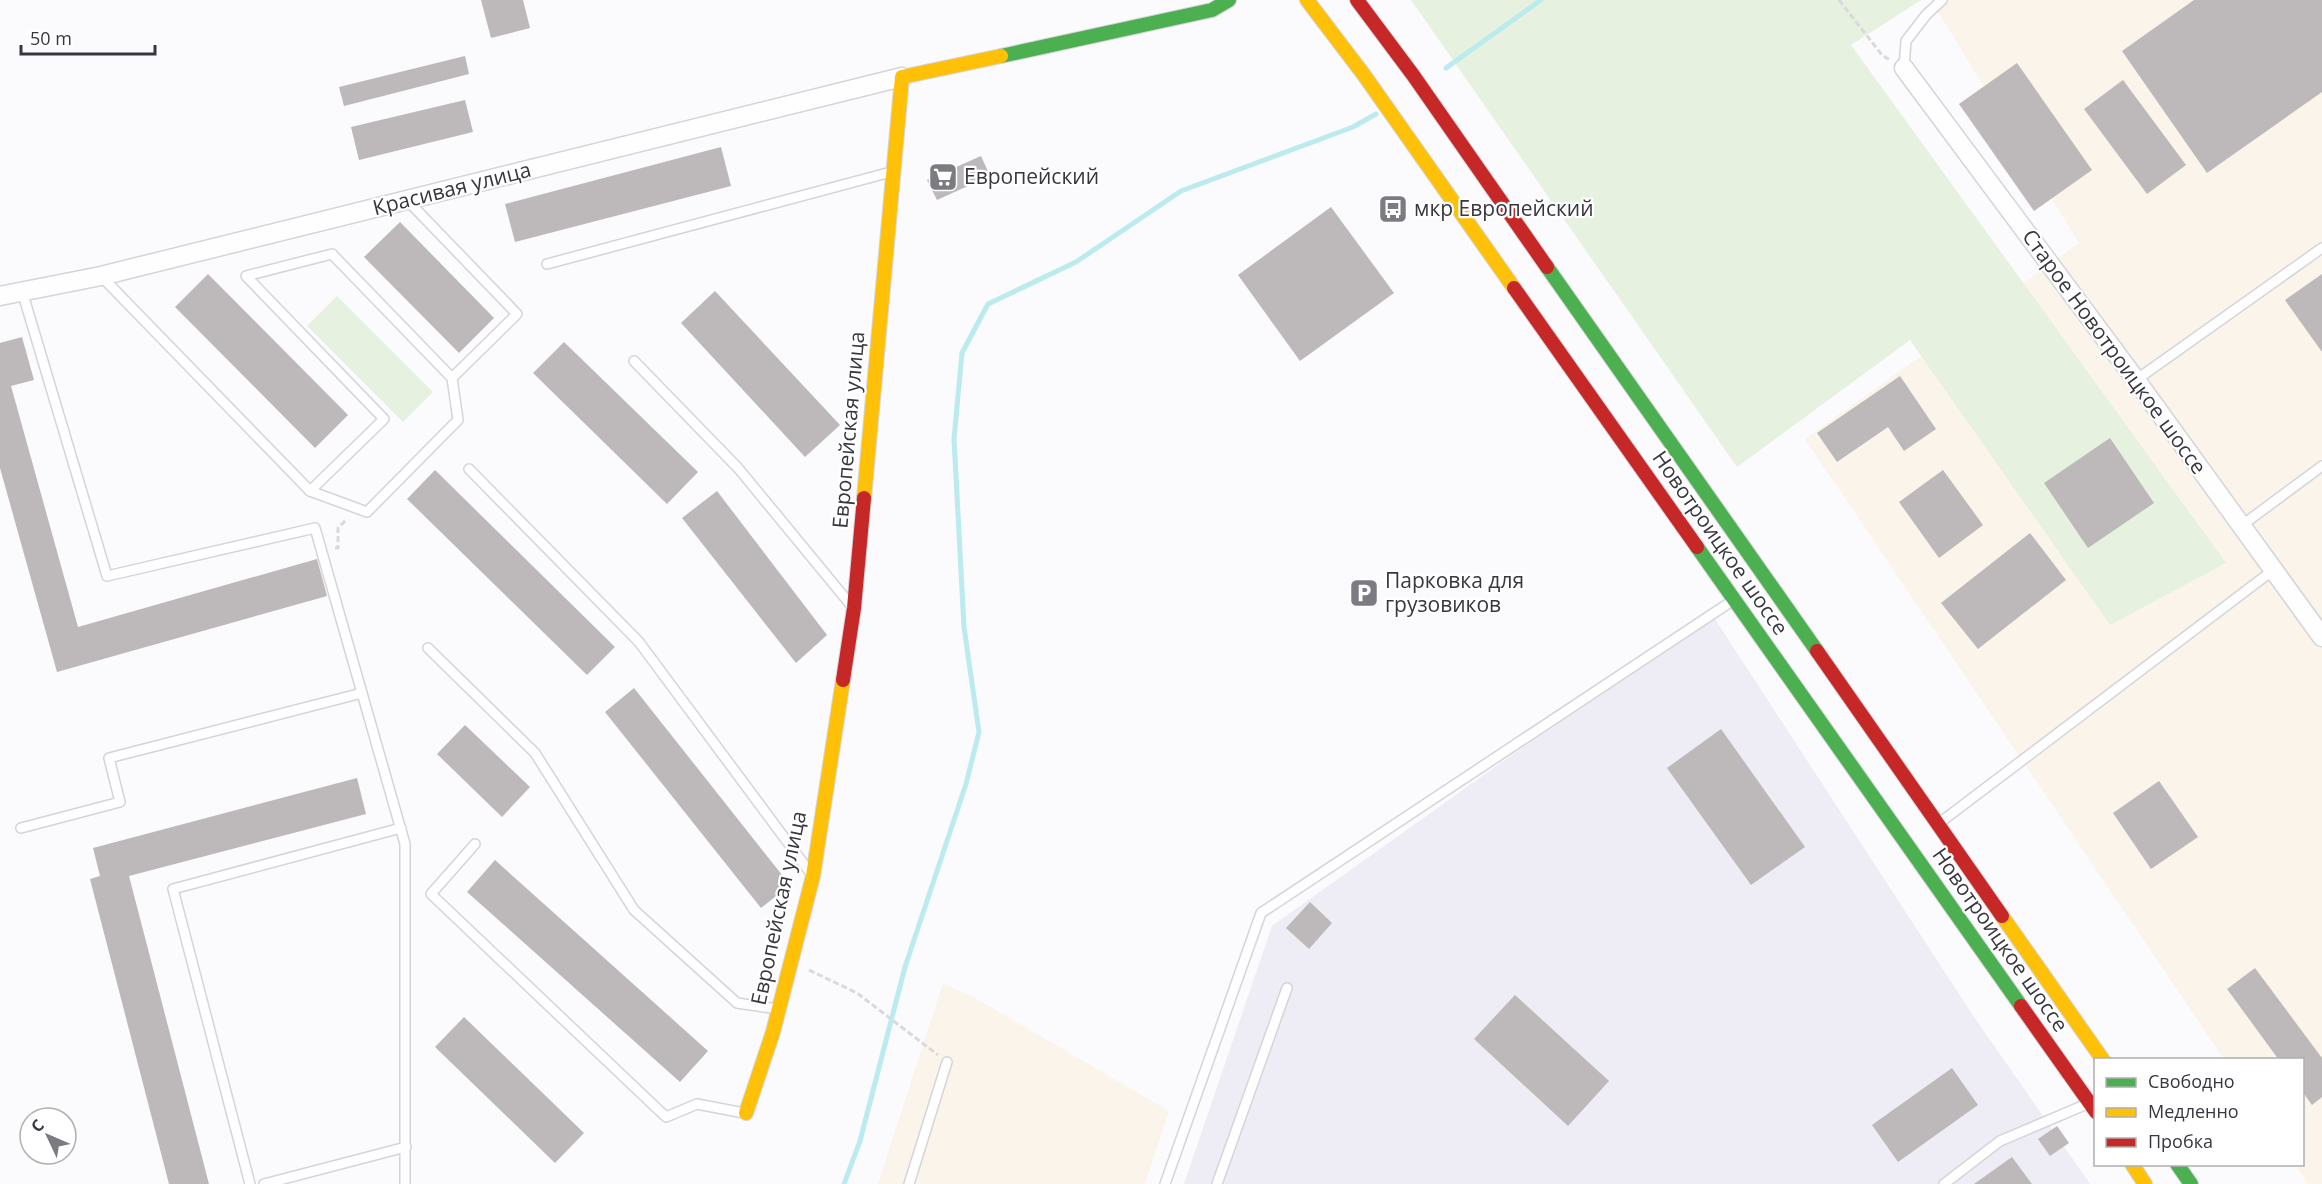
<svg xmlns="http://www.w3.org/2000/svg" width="2322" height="1184" viewBox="0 0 2322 1184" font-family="'Open Sans',sans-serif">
<rect width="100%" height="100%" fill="#fbfafd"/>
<polygon fill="#eeecf4" points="1711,613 1972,1014 2090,1184 1184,1184 1272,926"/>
<g fill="#faf4ea">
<polygon points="1931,0 2322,0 2322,1184 2308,1184 2295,1165 2302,1164 2302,1060 2224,1059 1805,439 2079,243"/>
<polygon points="943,983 977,999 1169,1111 1145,1184 878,1184"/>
</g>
<g fill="#e7f1df">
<polygon points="1411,0 1921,0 1851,45 2226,563 2110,625 1910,340 1737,467"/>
<polygon points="337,296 433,392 403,422 307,326"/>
</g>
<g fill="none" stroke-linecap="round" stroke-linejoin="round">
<g stroke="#bbeaef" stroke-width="5">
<polyline points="1446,68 1541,0"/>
<polyline points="844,1184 860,1141 905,967 966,784 979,732 964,627 954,439 962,353 988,304 1076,262 1181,191 1353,127 1376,114"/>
</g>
</g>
<g fill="#bdb8b9">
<polygon points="481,0 523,0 530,28 491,38"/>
<polygon points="2194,0 2322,0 2322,92 2207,173 2122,51"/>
<polygon points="465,56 469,74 344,106 339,87"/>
<polygon points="2017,63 2092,170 2034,211 1959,104"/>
<polygon points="2123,80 2186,165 2147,194 2084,109"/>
<polygon points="465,100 473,132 359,160 351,127"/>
<polygon points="721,147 731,186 515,242 505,204"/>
<polygon points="981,156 990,176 937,200 927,180"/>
<polygon points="1331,207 1394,293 1300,361 1238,275"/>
<polygon points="400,222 494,318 459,353 364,257"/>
<polygon points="208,274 348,415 315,448 175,307"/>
<polygon points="2322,274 2322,352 2285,300"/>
<polygon points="715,291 840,425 805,457 681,323"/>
<polygon points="22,337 34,380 11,386 78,627 317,559 327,596 57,672 0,468 0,343"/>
<polygon points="564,342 698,472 667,504 533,373"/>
<polygon points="1900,376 1936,429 1904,451 1888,427 1837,462 1817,433"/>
<polygon points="2110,438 2154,503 2088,548 2044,483"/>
<polygon points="435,470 615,647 587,675 407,499"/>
<polygon points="1943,470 1983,525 1939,558 1899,502"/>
<polygon points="717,491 827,635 796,663 682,518"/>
<polygon points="2030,533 2066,580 1978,649 1941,603"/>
<polygon points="634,688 790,885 761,908 605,712"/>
<polygon points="465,725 530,787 502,817 437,754"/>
<polygon points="1721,729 1805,847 1751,885 1667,768"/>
<polygon points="357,778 366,814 129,876 209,1184 169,1184 90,879 100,876 93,848"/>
<polygon points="2159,781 2198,837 2151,869 2113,813"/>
<polygon points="495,860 708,1051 680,1082 467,892"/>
<polygon points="1310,902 1332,923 1309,949 1286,928"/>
<polygon points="2255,968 2322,1058 2322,1097 2312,1105 2302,1091 2302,1060 2279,1060 2227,989"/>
<polygon points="1515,995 1609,1081 1568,1126 1474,1039"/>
<polygon points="464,1017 584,1133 555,1163 435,1047"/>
<polygon points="1952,1068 1978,1105 1898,1162 1872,1125"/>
<polygon points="2057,1126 2069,1143 2050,1156 2038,1139"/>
<polygon points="2012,1157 2032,1184 1974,1184"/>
</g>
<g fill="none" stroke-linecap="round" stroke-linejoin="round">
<g stroke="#d5d4da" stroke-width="12">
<g id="lane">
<polyline points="1904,68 1906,41 1926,15 1942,0"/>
<polyline points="547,264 891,172"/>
<polyline points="101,276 310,491 384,419 246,276 332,254 452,378 517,314 407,200"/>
<polyline points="22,291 107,576 315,528 405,844 405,1184"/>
<polyline points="634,361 738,468 850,604"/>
<polyline points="2136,380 2322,248"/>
<polyline points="469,469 639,642 809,871"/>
<polyline points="310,491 367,512 458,420 452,378"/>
<polyline points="2241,526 2322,466"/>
<polyline points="428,648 535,753 634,910 737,1003 777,1009"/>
<polyline points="1942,821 2272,571"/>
<polyline points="21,828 120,802 109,758 362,693"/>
<polyline points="475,844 431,894 666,1117 697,1104 744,1113"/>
<polyline points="250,1184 173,889 401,828"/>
<polyline points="264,1184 406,1147"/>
<polyline points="909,1184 947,1062"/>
<polyline points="1165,1184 1261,913 1732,601"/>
<polyline points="1217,1184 1287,988"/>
<polyline points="1944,1184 2000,1141 2087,1104"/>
</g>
</g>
<g stroke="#d5d4da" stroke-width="21">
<g id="street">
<polyline points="1904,68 2136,380 2322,637"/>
<polyline points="0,296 101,276 902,77"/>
</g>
</g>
<g stroke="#d5d4da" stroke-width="16">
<g id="fast">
<polyline points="1001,56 1212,10 1229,0"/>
<polyline points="1547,267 1817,651"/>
<polyline points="1697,547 2021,1006"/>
<polyline points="2177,1164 2191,1184"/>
</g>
</g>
<g stroke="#d5d4da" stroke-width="16">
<g id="slow">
<polyline points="1307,0 1364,75 1514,288"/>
<polyline points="864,498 902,77 1001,56"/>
<polyline points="2002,916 2103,1060"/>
<polyline points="746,1113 773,1032 813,876 843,680"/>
<polyline points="2132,1164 2145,1184"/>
</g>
</g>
<g stroke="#d5d4da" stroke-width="16">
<g id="jam">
<polyline points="1357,0 1413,75 1547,267"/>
<polyline points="1514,288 1697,547"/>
<polyline points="1817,651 2002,916"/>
<polyline points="843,680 854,608 864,498"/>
<polyline points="2021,1006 2096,1112"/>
</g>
</g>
<g stroke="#dad9dc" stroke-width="3" stroke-dasharray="6 3" stroke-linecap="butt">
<polyline points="1839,0 1882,55 1890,60"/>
<polyline points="335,548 338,548 338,528 347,519"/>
<polyline points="809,970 857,993 938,1055"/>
</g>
<use href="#lane" stroke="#fefeff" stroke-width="9"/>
<use href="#street" stroke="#fefeff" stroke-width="18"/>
<use href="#fast" stroke="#4caf50" stroke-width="14"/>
<use href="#slow" stroke="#ffc107" stroke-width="14"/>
<use href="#jam" stroke="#c62828" stroke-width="14"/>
</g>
<defs>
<g id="supermarket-square" transform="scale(1.5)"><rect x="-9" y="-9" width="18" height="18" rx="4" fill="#7c7b82" stroke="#fff"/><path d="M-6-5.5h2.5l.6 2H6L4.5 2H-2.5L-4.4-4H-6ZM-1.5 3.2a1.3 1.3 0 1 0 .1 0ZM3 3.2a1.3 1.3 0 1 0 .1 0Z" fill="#fff"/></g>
<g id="bus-square" transform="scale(1.5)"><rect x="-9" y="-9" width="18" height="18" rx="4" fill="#7c7b82" stroke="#fff"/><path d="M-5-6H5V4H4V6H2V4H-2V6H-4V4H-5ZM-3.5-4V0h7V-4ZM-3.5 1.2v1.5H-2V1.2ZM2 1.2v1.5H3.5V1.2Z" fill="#fff"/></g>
<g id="parking-square" transform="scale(1.5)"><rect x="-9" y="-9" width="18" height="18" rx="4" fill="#7c7b82" stroke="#fff"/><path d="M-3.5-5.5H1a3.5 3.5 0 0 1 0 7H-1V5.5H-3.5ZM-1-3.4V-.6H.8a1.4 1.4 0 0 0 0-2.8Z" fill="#fff"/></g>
</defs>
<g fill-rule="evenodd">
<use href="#supermarket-square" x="943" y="177"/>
<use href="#bus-square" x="1393" y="209"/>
<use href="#parking-square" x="1364" y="593"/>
</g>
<g text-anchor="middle" stroke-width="4.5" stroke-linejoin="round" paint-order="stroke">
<g font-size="21" fill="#38373f" stroke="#fff" text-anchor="start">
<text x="964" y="184">Европейский</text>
<text x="1414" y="216">мкр Европейский</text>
<text x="1385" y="588">Парковка для<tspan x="1385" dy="24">грузовиков</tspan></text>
</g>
<g font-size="21" fill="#38373f" stroke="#fff">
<text transform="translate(452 189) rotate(-14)" y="7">Красивая улица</text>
<text transform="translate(2114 352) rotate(54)" y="7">Старое Новотроицкое шоссе</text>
<text transform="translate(849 430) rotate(-85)" y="7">Европейская улица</text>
<text transform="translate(1720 543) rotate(55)" y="7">Новотроицкое шоссе</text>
<text transform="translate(779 908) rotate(-78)" y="7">Европейская улица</text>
<text transform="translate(2000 940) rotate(55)" y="7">Новотроицкое шоссе</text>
</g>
</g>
<rect x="2094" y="1058" width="210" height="108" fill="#ffffff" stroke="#afafb2" stroke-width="1.5"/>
<rect x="2106" y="1078" width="30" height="9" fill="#4caf50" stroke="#afafb2" stroke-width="1.5"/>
<text x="2148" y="1088" font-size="18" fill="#38373f">Свободно</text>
<rect x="2106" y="1108" width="30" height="9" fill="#ffc107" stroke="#afafb2" stroke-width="1.5"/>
<text x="2148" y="1118" font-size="18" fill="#38373f">Медленно</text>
<rect x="2106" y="1138" width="30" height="9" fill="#c62828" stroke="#afafb2" stroke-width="1.5"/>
<text x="2148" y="1148" font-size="18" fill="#38373f">Пробка</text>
<g transform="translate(48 1136) rotate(314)"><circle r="28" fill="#ffffff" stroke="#afafb2" stroke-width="1.5"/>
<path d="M0-4.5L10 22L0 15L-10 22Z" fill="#7c7b82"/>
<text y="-9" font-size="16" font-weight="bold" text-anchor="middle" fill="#38373f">С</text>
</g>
<path d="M21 45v9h134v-9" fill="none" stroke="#38373f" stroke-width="3"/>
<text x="30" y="45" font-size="18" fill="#38373f" stroke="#ffffff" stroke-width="4.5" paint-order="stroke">50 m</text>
</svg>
